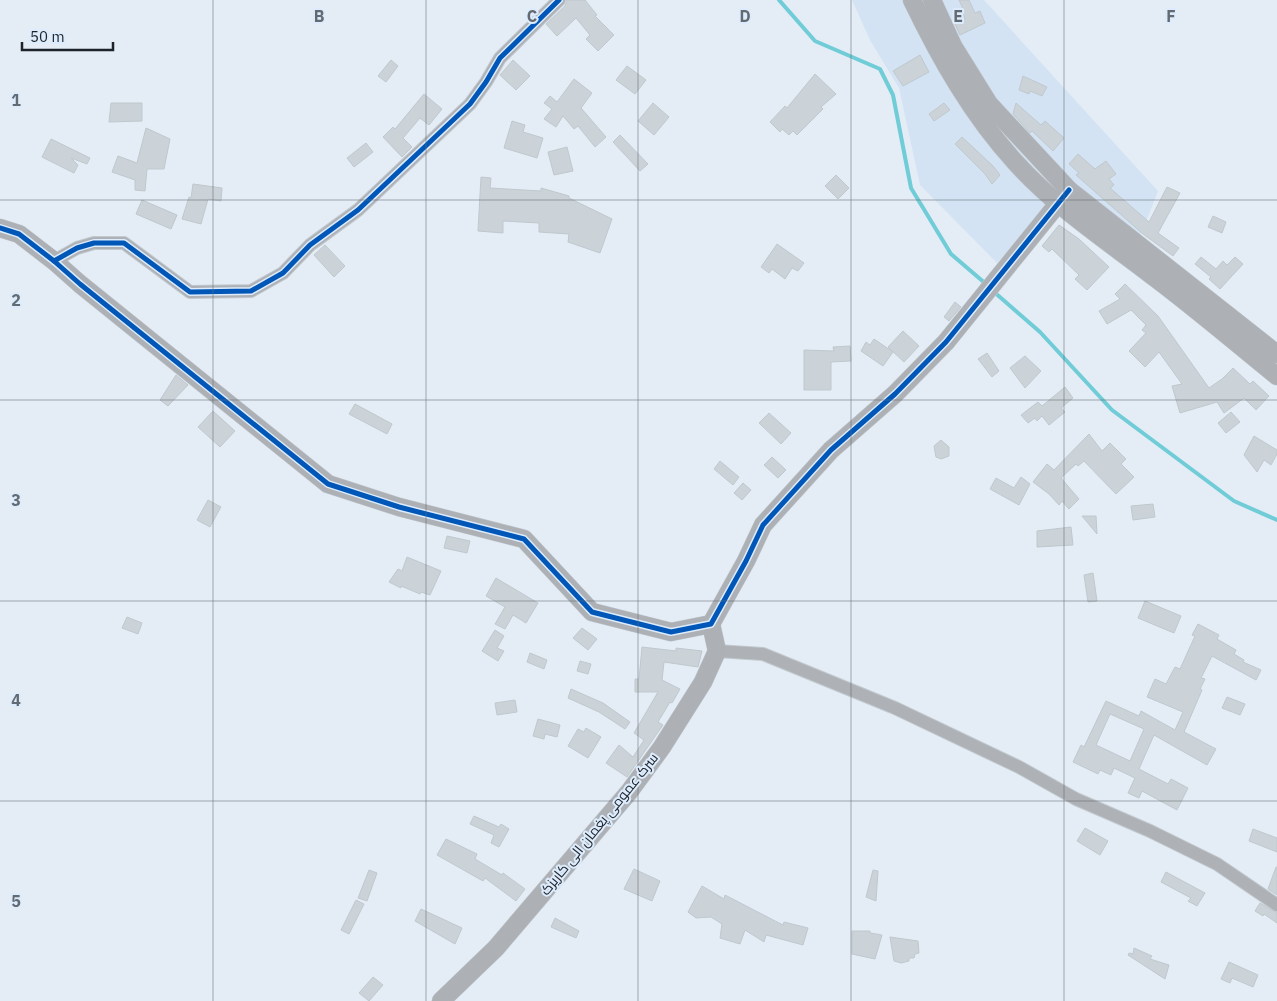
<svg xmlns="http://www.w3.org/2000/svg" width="1277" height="1001" viewBox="0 0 1277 1001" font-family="'IBM Plex Sans',Cairo,sans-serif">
<rect width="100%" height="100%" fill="#e4edf6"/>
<polygon fill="#d3e3f3" points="852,0 984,0 1158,191 1140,237 1065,185 997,263 920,185 899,88 870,40"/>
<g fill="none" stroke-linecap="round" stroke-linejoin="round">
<g stroke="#70ccd6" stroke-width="4">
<polyline points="779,0 815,41 880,69 893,95 911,188 951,254 986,284"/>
<polyline points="993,291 1040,332 1112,410 1234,501 1277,520"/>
</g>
</g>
<g fill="#cbd3d9" stroke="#bfc8cd" fill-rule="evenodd">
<polygon points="567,0 585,0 597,15 595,16 614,35 598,51 586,39 590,35 576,18 557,36 546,24 565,6"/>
<polygon points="959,0 969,0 975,13 980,11 985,23 960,35 955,24 965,19 961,10 963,9"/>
<polygon points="920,55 929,72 903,86 893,71"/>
<polygon points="391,60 398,66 386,82 378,76"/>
<polygon points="513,60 530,76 516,90 500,75"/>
<polygon points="627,66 646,80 635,94 616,80"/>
<polygon points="815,74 836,94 821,107 823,109 797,135 793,131 789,135 782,129 780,132 770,122 785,106 787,108"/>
<polygon points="1023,76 1047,87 1042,96 1030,91 1029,94 1019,90"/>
<polygon points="574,79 592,93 581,108 606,137 595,147 578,126 574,129 563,116 556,127 544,119 552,109 544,103 550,96 557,102"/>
<polygon points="424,94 442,109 429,125 420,118 403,138 412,147 402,157 383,137 393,127 395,129"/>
<polygon points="111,103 142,103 142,121 109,122"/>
<polygon points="653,103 669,117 654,135 638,121"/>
<polygon points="944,103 950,110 934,121 929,114"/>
<polygon points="1016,103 1041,125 1045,121 1064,138 1053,151 1032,131 1030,133 1013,114"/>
<polygon points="512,121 525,125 523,132 543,138 537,158 504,148"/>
<polygon points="146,128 170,139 164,169 147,169 145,191 135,190 135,180 112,172 118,156 137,163"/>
<polygon points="620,135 648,164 640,171 613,142"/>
<polygon points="962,137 993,166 1000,175 992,184 985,174 955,144"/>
<polygon points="51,139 90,158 87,164 71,158 78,165 74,173 42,157"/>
<polygon points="366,143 373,152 354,167 347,158"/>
<polygon points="567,147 573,171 554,175 548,152"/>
<polygon points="1078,154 1095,169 1106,161 1116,174 1109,179 1114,185 1110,188 1149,222 1167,187 1180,193 1158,233 1179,248 1173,256 1143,234 1076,175 1079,173 1069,164"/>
<polygon points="836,175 849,188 838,199 825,186"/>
<polygon points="481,177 491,178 490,188 541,191 541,188 569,196 569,198 612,219 600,253 568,242 569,234 539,232 539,223 503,221 503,233 478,231"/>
<polygon points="193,184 222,188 221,201 208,199 201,224 182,219 189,197 191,198"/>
<polygon points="142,200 177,215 171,229 136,214"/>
<polygon points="1213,216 1226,222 1222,233 1208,227"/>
<polygon points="1059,225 1079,239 1109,267 1087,290 1075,279 1079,275 1052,249 1049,252 1042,246"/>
<polygon points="777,244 804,263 798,271 792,268 785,279 772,269 769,273 761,267"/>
<polygon points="325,245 345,266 334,277 314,255"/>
<polygon points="1201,257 1216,269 1223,261 1227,265 1235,257 1243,264 1220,289 1209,279 1211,277 1195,264"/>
<polygon points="1125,284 1158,316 1209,388 1222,379 1233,368 1250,384 1253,381 1269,396 1256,410 1244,398 1224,413 1217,402 1180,413 1172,386 1182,384 1159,352 1145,367 1129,351 1146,333 1142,330 1146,325 1131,310 1107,324 1099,311 1120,299 1115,294"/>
<polygon points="955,302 961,307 949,321 944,317"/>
<polygon points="903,331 919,346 904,362 888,347"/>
<polygon points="874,339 893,352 883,366 861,351 866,342 870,345"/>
<polygon points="850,346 851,361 831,362 831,390 804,390 804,350 834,351 833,347"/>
<polygon points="987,353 999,371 992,377 978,359"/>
<polygon points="1025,356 1041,371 1025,388 1010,368"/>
<polygon points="176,375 188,385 168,406 160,400"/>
<polygon points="1065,387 1073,398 1061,408 1065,412 1049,425 1042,416 1037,421 1035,418 1028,423 1021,415 1038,402 1042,406"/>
<polygon points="355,404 392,424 387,434 349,414"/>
<polygon points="213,411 235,431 220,447 198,427"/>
<polygon points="1231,412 1240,422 1226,433 1218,423"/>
<polygon points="769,413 791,433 781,444 759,423"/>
<polygon points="1089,434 1102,451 1110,443 1126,459 1121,464 1134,477 1116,494 1084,461 1078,466 1076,464 1061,478 1079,499 1069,509 1062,501 1059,505 1049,494 1033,482 1047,464 1054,470"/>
<polygon points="1254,436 1277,450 1277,454 1271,465 1264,460 1257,472 1244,455"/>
<polygon points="941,440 949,447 949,456 941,459 936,457 934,446"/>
<polygon points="772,457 786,470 778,478 764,465"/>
<polygon points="720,461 739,477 733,485 714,469"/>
<polygon points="1021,477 1030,484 1019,505 990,489 996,478 1014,488"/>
<polygon points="743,483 751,490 742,500 734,493"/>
<polygon points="208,500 221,507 210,527 197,520"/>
<polygon points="1153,504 1155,517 1133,520 1131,506"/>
<polygon points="1082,516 1096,516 1097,534"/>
<polygon points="1071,527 1073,545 1037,547 1037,531"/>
<polygon points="447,536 470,541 467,553 444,548"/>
<polygon points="407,557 441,571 430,595 421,592 420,594 401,586 401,588 389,582 398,569 402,571"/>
<polygon points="1093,573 1097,601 1088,602 1084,575"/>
<polygon points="496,578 538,603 526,623 513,615 505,629 495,624 505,607 486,596"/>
<polygon points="1145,601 1181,616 1174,633 1138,618"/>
<polygon points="127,617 142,623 138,634 122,628"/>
<path d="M1198,624L1219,635L1217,639L1236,650L1234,654L1244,660L1243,662L1261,670L1256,680L1212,656L1201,678L1205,679L1200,689L1202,690L1184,732L1216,749L1207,765L1154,735L1139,769L1168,784L1171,779L1188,788L1177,810L1142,791L1139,798L1128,793L1135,778L1114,768L1111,775L1100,770L1098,774L1073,762L1081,745L1084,747L1106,701L1139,716L1141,711L1175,730L1183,712L1147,697L1155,679L1166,684L1175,667L1180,669L1195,636L1192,635ZM1110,714L1144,729L1130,761L1096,745Z"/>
<polygon points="582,628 597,639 588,650 573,638"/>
<polygon points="495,630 504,636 497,648 504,651 498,661 482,651"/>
<polygon points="642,647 676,651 676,648 702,651 698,667 664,662 662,680 680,689 672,703 670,702 658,722 663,725 627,777 606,763 619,745 633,757 644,740 634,733 658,692 635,692 635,679 639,679"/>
<polygon points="530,653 547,660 544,669 527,662"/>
<polygon points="580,661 591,664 588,674 577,671"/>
<polygon points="571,689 603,703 630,722 625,729 599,712 568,698"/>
<polygon points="1227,697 1245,704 1240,715 1222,708"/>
<polygon points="515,700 517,712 497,715 495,703"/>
<polygon points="538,719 560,725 557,737 545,734 544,739 533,736"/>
<polygon points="586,728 601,737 588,758 568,746 578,729 584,732"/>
<polygon points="474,816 499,827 501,824 509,829 499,847 491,843 494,835 470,824"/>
<polygon points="1085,828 1108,841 1100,855 1077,841"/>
<polygon points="1253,829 1277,838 1277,852 1249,841"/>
<polygon points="446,839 477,854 475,859 502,875 503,873 525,889 516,901 485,878 483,881 437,855"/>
<polygon points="1276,867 1277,867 1277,895 1268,889"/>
<polygon points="634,869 660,881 652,901 624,889"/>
<polygon points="369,870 377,873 367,901 358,898"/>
<polygon points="873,870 878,871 876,901 866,897"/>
<polygon points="1166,872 1205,893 1197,906 1188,901 1191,898 1161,882"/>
<polygon points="702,886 724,899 725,895 783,925 784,922 808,928 803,945 766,935 764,942 745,930 740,944 720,938 722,924 711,917 696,918 688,912"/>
<polygon points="356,900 364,904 349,934 341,930"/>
<polygon points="1260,903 1277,913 1277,923 1264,914 1263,916 1255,911"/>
<polygon points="421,909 462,928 455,944 415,921"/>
<polygon points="555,918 579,931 576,938 551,927"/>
<polygon points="852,931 870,931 870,933 882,935 875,959 852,954"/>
<polygon points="890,937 918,941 919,953 915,954 914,958 909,958 909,961 901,963 894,961"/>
<polygon points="1134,948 1152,956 1150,959 1169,965 1165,979 1128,955 1129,953 1133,954"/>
<polygon points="1229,962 1258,975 1253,987 1232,978 1230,983 1221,979"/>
<polygon points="373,977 383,985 369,1001 359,993"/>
</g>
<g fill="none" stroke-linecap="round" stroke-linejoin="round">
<g stroke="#c2c9cf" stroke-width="14">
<g id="street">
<polyline points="54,261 77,248 94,243 124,243 190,292 251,291 283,273 310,245 358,210 470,104 486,82 500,58 559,0"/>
<polyline points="717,651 763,654 895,708 1019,767 1076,799 1150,831 1217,864 1277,905"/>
</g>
</g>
<g stroke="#c2c9cf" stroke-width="19">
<g id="secondary">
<path d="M912,0C940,58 972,115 1016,163C1055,206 1103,238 1150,274C1193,306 1235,342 1277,376"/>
<polyline points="932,0 953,46 989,104 1069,190 1277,354"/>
<polyline points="0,228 19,234 54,261 80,284 328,484 399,507 524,539 592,612 671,632 711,624 746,561 763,525 831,450 895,394 946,342 1069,190"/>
<polyline points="441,1001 496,948 629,792 662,747 703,682 717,651 711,624"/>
</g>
</g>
<use href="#street" stroke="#aeb1b5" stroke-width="12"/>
<use href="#secondary" stroke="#adb1b6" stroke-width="18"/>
<g stroke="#ddecfd" stroke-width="8">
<g id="cycleway">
<polyline points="0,228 19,234 54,261 80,284 328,484 399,507 524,539 592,612 671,632 711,624 746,561 763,525 831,450 895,394 946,342 1069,190"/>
<polyline points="54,261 77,248 94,243 124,243 190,292 251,291 283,273 310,245 358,210 470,104 486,82 500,58 559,0"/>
</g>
</g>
<use href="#cycleway" stroke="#0057b8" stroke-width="5"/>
</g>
<path fill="none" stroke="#636a71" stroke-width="1" stroke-opacity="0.55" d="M213,0V1001M426,0V1001M638,0V1001M851,0V1001M1064,0V1001M0,200H1277M0,400H1277M0,601H1277M0,801H1277"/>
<g text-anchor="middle" stroke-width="4" stroke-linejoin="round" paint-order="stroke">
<g font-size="14" fill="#1e2329" stroke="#ddecfd">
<text transform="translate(599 824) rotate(-51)" y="5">سرک عمومی پغمان الی کاریزک</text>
</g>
</g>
<g font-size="16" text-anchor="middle" font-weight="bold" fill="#636a71" stroke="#ddecfd" stroke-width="4" stroke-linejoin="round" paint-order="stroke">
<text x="319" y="22">B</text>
<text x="532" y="22">C</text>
<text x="745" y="22">D</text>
<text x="958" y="22">E</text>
<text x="1171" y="22">F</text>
<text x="16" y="106">1</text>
<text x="16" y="306">2</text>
<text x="16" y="506">3</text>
<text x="16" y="706">4</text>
<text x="16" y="907">5</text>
</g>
<path d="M22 42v8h91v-8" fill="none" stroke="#1e2329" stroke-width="2.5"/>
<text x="30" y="42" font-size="15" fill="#1e2329" stroke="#ddecfd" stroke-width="4" paint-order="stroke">50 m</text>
</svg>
